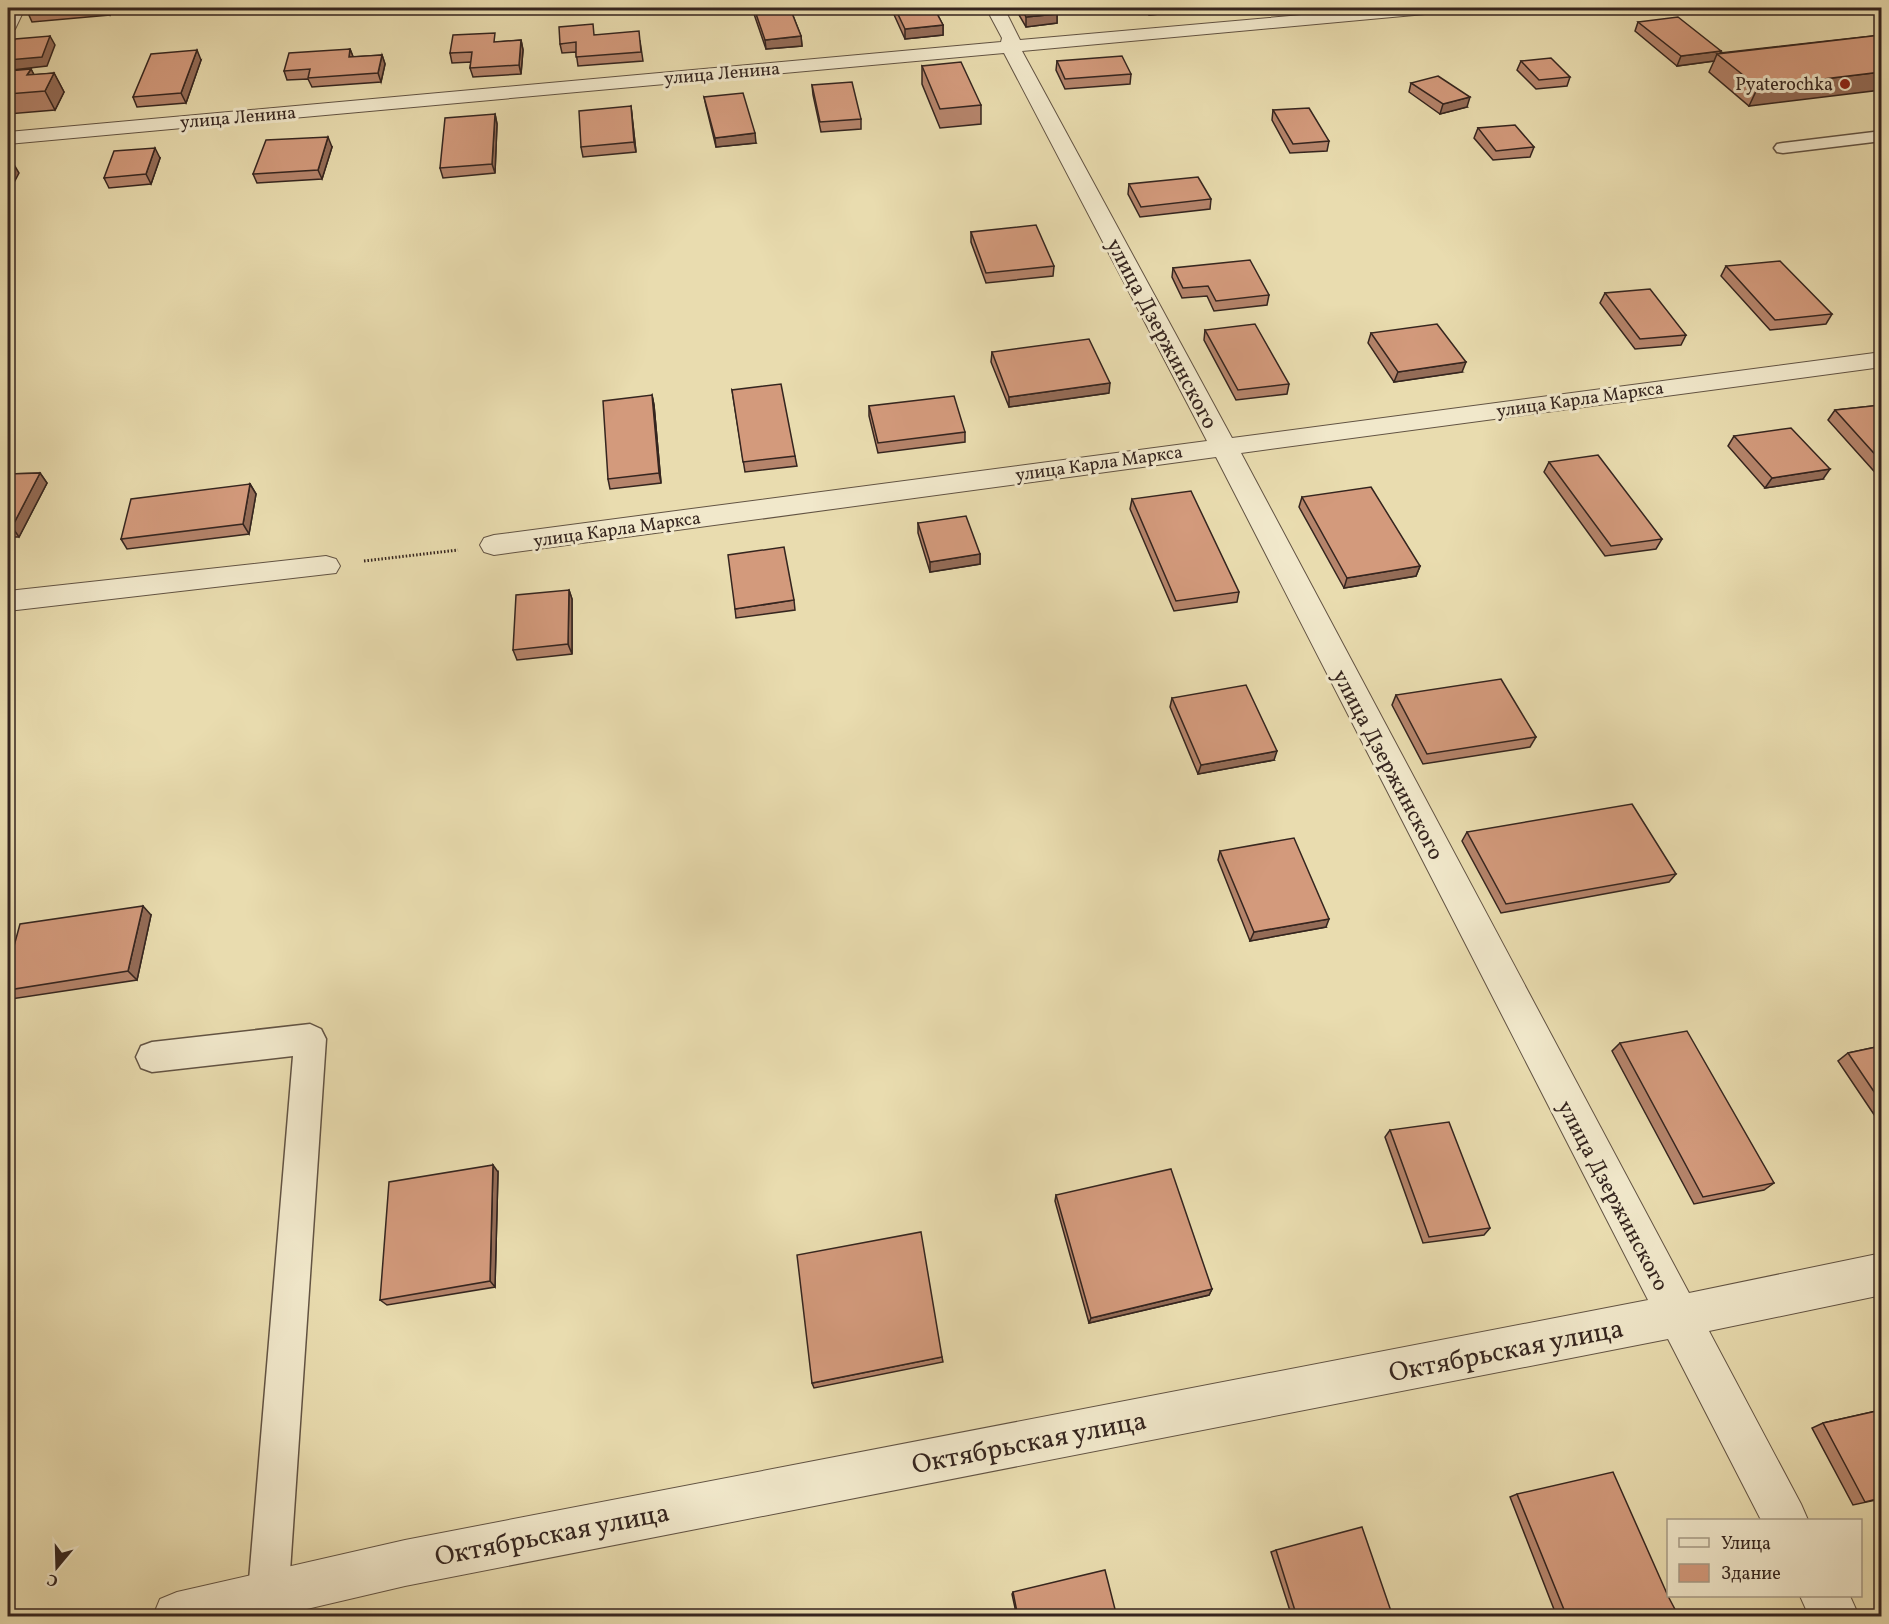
<svg xmlns="http://www.w3.org/2000/svg" width="1889" height="1624" viewBox="0 0 1889 1624" font-family="Vollkorn,serif">
<rect width="100%" height="100%" fill="#e9dcaf"/>
<filter id="stains"><feTurbulence type="fractalNoise" baseFrequency=".00333" numOctaves="4"/><feColorMatrix values="0 0 0 0 .2 0 0 0 0 .09 0 0 0 0 .02 0 0 0 .5 -.17"/></filter>
<radialGradient id="worn" r=".72"><stop offset=".6" stop-color="#630" stop-opacity="0"/><stop offset="1" stop-color="#630" stop-opacity=".3"/></radialGradient>
<g fill="none" stroke-linecap="round" stroke-linejoin="round">
<g stroke="#625343" stroke-width="3">
<g id="service">
<polygon points="1882,131 1882,141 1783,153 1777,152 1774,148 1777,144 1783,143"/>
<polygon points="310,1024 321,1029 326,1039 287,1616 246,1616 293,1056 152,1072 141,1068 136,1057 141,1046 152,1042"/>
</g>
</g>
<g stroke="#625343" stroke-width="2">
<g id="minor">
<polygon points="8,8 25,8 15,29 8,31"/>
<polygon points="986,8 1004,8 1020,40 1381,8 1445,8 1442,12 1436,13 1022,51 1232,438 1882,352 1882,367 1241,453 1689,1293 1882,1253 1882,1295 1709,1331 1801,1504 1808,1520 1761,1520 1668,1339 405,1586 277,1616 153,1616 160,1599 177,1592 405,1540 1648,1300 1216,457 494,555 484,552 480,545 484,538 494,535 1207,441 1004,53 8,144 8,132 1001,42 1002,38"/>
<polygon points="326,556 336,559 340,566 336,573 8,611 8,591"/>
<polygon points="1800,1596 1850,1596 1859,1616 1809,1616"/>
</g>
</g>
<polyline stroke="#35251f" stroke-width="3" stroke-dasharray="1.5 2" stroke-linecap="butt" points="364,561 458,550"/>
<use href="#service" fill="#f1e8cb" fill-rule="evenodd"/>
<use href="#minor" fill="#f1e8cb" fill-rule="evenodd"/>
</g>
<g fill="#b5846b" stroke="#35251f" stroke-width="1.5">
<polygon points="30,8 113,8 110,15 32,22 28,13"/>
<polygon points="753,8 790,8 801,36 802,46 766,49 754,14"/>
<polygon points="891,8 934,8 943,25 943,35 905,39"/>
<polygon points="1015,8 1053,8 1057,14 1057,23 1026,27"/>
<polygon points="1143,8 1183,8 1183,12 1149,15"/>
<polygon points="1874,8 1881,8 1881,13"/>
<polygon points="1638,22 1721,51 1720,53 1881,35 1749,106 1709,72 1714,61 1677,66 1635,31"/>
<polygon points="595,35 640,41 643,61 578,66 576,52 562,53 560,44"/>
<polygon points="521,40 523,50 521,74 473,77 470,68 471,62 452,63 450,53 498,42"/>
<polygon points="350,49 353,57 382,55 385,64 381,82 312,87 308,79 287,80 284,71"/>
<polygon points="201,60 186,103 137,107 133,97"/>
<polygon points="1057,61 1131,74 1130,84 1065,89 1056,70"/>
<polygon points="1521,61 1570,77 1567,86 1536,89 1517,70"/>
<polygon points="922,66 981,105 981,124 940,128 922,84"/>
<polygon points="31,69 34,75 54,73 64,92 55,110 8,114 8,71"/>
<polygon points="1411,83 1467,107 1440,114 1409,92"/>
<polygon points="812,85 861,119 861,129 821,132 813,95"/>
<polygon points="704,97 756,143 716,147 706,106"/>
<polygon points="631,106 636,152 583,157 581,147"/>
<polygon points="1273,110 1329,141 1327,151 1290,153 1272,120"/>
<polygon points="495,114 497,124 495,173 443,178 440,168"/>
<polygon points="1478,128 1534,147 1530,157 1493,160 1474,138"/>
<polygon points="332,147 322,179 257,183 253,174"/>
<polygon points="160,158 151,184 109,188 104,178"/>
<polygon points="1129,184 1211,199 1210,209 1140,217 1128,194"/>
<polygon points="971,232 1054,266 1053,276 986,283 971,242"/>
<polygon points="1726,266 1832,314 1826,324 1770,330 1721,276"/>
<polygon points="1173,268 1269,295 1267,305 1214,311 1207,296 1182,298 1172,277"/>
<polygon points="1605,293 1686,335 1681,345 1635,349 1600,303"/>
<polygon points="1205,330 1289,384 1287,394 1236,400 1204,340"/>
<polygon points="1371,333 1462,372 1394,382 1368,343"/>
<polygon points="992,352 1109,393 1009,407 991,362"/>
<polygon points="732,390 795,456 797,466 745,472"/>
<polygon points="652,395 654,405 661,483 610,489 608,479"/>
<polygon points="1881,405 1881,479 1828,420 1835,410"/>
<polygon points="869,406 965,432 965,442 878,453 869,416"/>
<polygon points="1734,436 1823,479 1765,488 1728,446"/>
<polygon points="1549,462 1662,539 1656,549 1605,556 1544,472"/>
<polygon points="40,473 47,483 19,537 8,537 8,474"/>
<polygon points="250,484 256,494 249,534 127,549 121,539"/>
<polygon points="1302,497 1420,566 1416,576 1344,588 1299,507"/>
<polygon points="1132,499 1239,592 1237,602 1174,611 1130,509"/>
<polygon points="918,523 980,554 980,564 930,572 918,533"/>
<polygon points="569,590 572,599 572,654 517,660 513,650"/>
<polygon points="794,600 795,610 736,618 735,609"/>
<polygon points="1396,695 1536,737 1530,747 1423,764 1392,705"/>
<polygon points="1172,698 1274,760 1198,774 1170,707"/>
<polygon points="1467,832 1676,874 1669,882 1501,913 1462,841"/>
<polygon points="1220,851 1326,927 1250,941 1218,860"/>
<polygon points="151,915 137,980 11,999 8,996 8,968"/>
<polygon points="1620,1043 1774,1183 1764,1190 1694,1204 1612,1051"/>
<polygon points="1881,1046 1881,1125 1838,1061 1848,1053"/>
<polygon points="1390,1130 1490,1228 1484,1235 1423,1243 1385,1137"/>
<polygon points="498,1172 495,1287 387,1305 380,1300"/>
<polygon points="1056,1195 1212,1289 1209,1295 1089,1323 1055,1201"/>
<polygon points="942,1357 943,1362 814,1388 812,1383"/>
<polygon points="1881,1410 1881,1499 1853,1505 1812,1428 1823,1423"/>
<polygon points="1517,1494 1679,1617 1557,1617 1510,1497"/>
<polygon points="1276,1550 1393,1617 1292,1617 1271,1552"/>
<polygon points="1013,1592 1117,1617 1017,1617 1012,1594"/>
</g>
<g fill="#946c57" stroke="#35251f" stroke-width="1.5">
<polygon points="106,8 113,8 110,15"/>
<polygon points="1149,8 1183,8 1183,12 1149,15"/>
<polygon points="1057,14 1057,23 1026,27 1026,17"/>
<polygon points="943,25 943,35 905,39 905,29"/>
<polygon points="50,36 55,45 47,66 12,70 8,62 8,60"/>
<polygon points="801,36 802,46 766,49 765,40"/>
<polygon points="521,40 523,50 521,74 519,65"/>
<polygon points="350,49 354,59 349,57"/>
<polygon points="197,50 201,60 186,103 181,93"/>
<polygon points="1721,51 1719,55 1717,54 1714,61 1677,66 1681,56"/>
<polygon points="382,55 385,64 381,82 378,73"/>
<polygon points="31,69 41,88 27,75"/>
<polygon points="1881,72 1881,90 1749,106 1758,87"/>
<polygon points="54,73 64,92 55,110 45,91"/>
<polygon points="1470,97 1467,107 1440,114 1443,104"/>
<polygon points="631,106 632,116 636,152 634,142"/>
<polygon points="495,114 497,124 495,173 492,164"/>
<polygon points="755,133 756,143 716,147 715,138"/>
<polygon points="328,137 332,147 322,179 318,170"/>
<polygon points="155,148 160,158 151,184 146,174"/>
<polygon points="13,163 19,173 8,194 8,173"/>
<polygon points="1466,362 1462,372 1394,382 1398,372"/>
<polygon points="1110,383 1109,393 1009,407 1009,397"/>
<polygon points="652,395 654,405 661,483 659,473"/>
<polygon points="1830,469 1823,479 1765,488 1772,478"/>
<polygon points="40,473 47,483 19,537 12,527"/>
<polygon points="250,484 256,494 249,534 243,524"/>
<polygon points="980,554 980,564 930,572 930,562"/>
<polygon points="1420,566 1416,576 1344,588 1347,578"/>
<polygon points="569,590 572,599 572,654 568,644"/>
<polygon points="1277,751 1274,760 1198,774 1201,765"/>
<polygon points="143,906 151,915 137,980 128,971"/>
<polygon points="1329,919 1326,927 1250,941 1254,932"/>
<polygon points="493,1165 498,1172 495,1287 490,1281"/>
<polygon points="1212,1289 1209,1295 1089,1323 1091,1318"/>
</g>
<g fill="#d39a7c" stroke="#35251f" stroke-width="1.5">
<polygon points="30,8 88,8 28,13"/>
<polygon points="754,8 790,8 801,36 765,40"/>
<polygon points="895,8 934,8 943,25 905,29"/>
<polygon points="1021,8 1053,8 1057,14 1026,17"/>
<polygon points="1678,17 1721,51 1681,56 1638,22"/>
<polygon points="593,24 594,35 639,31 641,52 576,57 576,42 560,44 559,27"/>
<polygon points="495,33 494,42 521,40 519,65 470,68 472,52 450,53 453,35"/>
<polygon points="1881,35 1881,72 1758,87 1717,54"/>
<polygon points="50,36 42,57 8,60 8,58 15,39"/>
<polygon points="350,49 349,57 382,55 378,73 308,78 310,69 284,71 289,53"/>
<polygon points="197,50 181,93 133,97 151,54"/>
<polygon points="1122,56 1131,74 1065,79 1057,61"/>
<polygon points="1551,58 1570,77 1539,80 1521,61"/>
<polygon points="961,62 981,105 940,109 922,66"/>
<polygon points="31,69 27,75 54,73 45,91 8,94 8,71"/>
<polygon points="1438,76 1470,97 1443,104 1411,83"/>
<polygon points="852,82 861,119 820,122 812,85"/>
<polygon points="743,93 755,133 715,138 704,97"/>
<polygon points="631,106 634,142 581,147 579,111"/>
<polygon points="1309,108 1329,141 1293,144 1273,110"/>
<polygon points="495,114 492,164 440,168 445,118"/>
<polygon points="1515,125 1534,147 1496,151 1478,128"/>
<polygon points="328,137 318,170 253,174 266,140"/>
<polygon points="155,148 146,174 104,178 114,151"/>
<polygon points="13,163 8,173 8,164"/>
<polygon points="1198,177 1211,199 1141,207 1129,184"/>
<polygon points="1036,225 1054,266 986,273 971,232"/>
<polygon points="1250,260 1269,295 1216,301 1208,286 1183,288 1173,268"/>
<polygon points="1780,261 1832,314 1775,320 1726,266"/>
<polygon points="1650,289 1686,335 1640,339 1605,293"/>
<polygon points="1255,324 1289,384 1238,390 1205,330"/>
<polygon points="1437,324 1466,362 1398,372 1371,333"/>
<polygon points="1089,339 1110,383 1009,397 992,352"/>
<polygon points="781,384 795,456 743,462 732,390"/>
<polygon points="652,395 659,473 608,479 603,401"/>
<polygon points="954,396 965,432 878,443 869,406"/>
<polygon points="1881,405 1881,461 1835,410"/>
<polygon points="1791,428 1830,469 1772,478 1734,436"/>
<polygon points="1598,455 1662,539 1611,546 1549,462"/>
<polygon points="40,473 12,527 8,527 8,474"/>
<polygon points="250,484 243,524 121,539 131,499"/>
<polygon points="1371,487 1420,566 1347,578 1302,497"/>
<polygon points="1191,491 1239,592 1176,601 1132,499"/>
<polygon points="966,516 980,554 930,562 918,523"/>
<polygon points="784,547 794,600 735,609 728,555"/>
<polygon points="569,590 568,644 513,650 516,595"/>
<polygon points="1501,679 1536,737 1427,754 1396,695"/>
<polygon points="1246,685 1277,751 1201,765 1172,698"/>
<polygon points="1632,804 1676,874 1506,904 1467,832"/>
<polygon points="1294,838 1329,919 1254,932 1220,851"/>
<polygon points="143,906 128,971 8,990 8,968 20,924"/>
<polygon points="1687,1031 1774,1183 1703,1197 1620,1043"/>
<polygon points="1881,1046 1881,1102 1848,1053"/>
<polygon points="1449,1122 1490,1228 1429,1237 1390,1130"/>
<polygon points="493,1165 490,1281 380,1300 389,1182"/>
<polygon points="1171,1169 1212,1289 1091,1318 1056,1195"/>
<polygon points="921,1232 942,1357 812,1383 797,1255"/>
<polygon points="1881,1410 1881,1498 1865,1502 1823,1423"/>
<polygon points="1613,1472 1668,1596 1679,1617 1567,1617 1517,1494"/>
<polygon points="1362,1527 1393,1617 1297,1617 1276,1550"/>
<polygon points="1105,1570 1117,1617 1018,1617 1013,1592"/>
</g>
<circle fill="#8f2418" stroke="#f1e8cb" stroke-width="2" cx="1845" cy="84" r="6"/>
<g text-anchor="middle" stroke-width="6" stroke-linejoin="round" paint-order="stroke">
<g font-size="18" fill="#35251f" stroke="#f1e8cb">
<text transform="translate(722 73) rotate(-5)" y="6">улица Ленина</text>
<text transform="translate(238 117) rotate(-5)" y="6">улица Ленина</text>
<text transform="translate(1580 399) rotate(-8)" y="6">улица Карла Маркса</text>
<text transform="translate(1099 463) rotate(-8)" y="6">улица Карла Маркса</text>
<text transform="translate(617 529) rotate(-8)" y="6">улица Карла Маркса</text>
</g>
<g font-size="18" fill="#35251f" stroke="#f1e8cb" text-anchor="end">
<text x="1833" y="90">Pyaterochka</text>
</g>
<g font-size="22" fill="#35251f" stroke="#f1e8cb">
<text transform="translate(1163 333) rotate(62)" y="8">улица Дзержинского</text>
<text transform="translate(1389 764) rotate(62)" y="8">улица Дзержинского</text>
<text transform="translate(1614 1195) rotate(62)" y="8">улица Дзержинского</text>
</g>
<g font-size="27" fill="#35251f" stroke="#f1e8cb">
<text transform="translate(1506 1350) rotate(-11)" y="9">Октябрьская улица</text>
<text transform="translate(1029 1442) rotate(-11)" y="9">Октябрьская улица</text>
<text transform="translate(552 1534) rotate(-11)" y="9">Октябрьская улица</text>
</g>
</g>
<rect width="1889" height="1624" fill="none" stroke="#e9dcaf" stroke-width="30"/>
<rect x="9" y="9" width="1871" height="1606" fill="none" stroke="#35251f" stroke-width="3"/>
<rect x="15" y="15" width="1859" height="1594" fill="none" stroke="#35251f" stroke-width="1.5"/>
<rect x="1667" y="1519" width="195" height="78" fill="#f1e8cb" stroke="#a69a86" stroke-width="1.5"/>
<rect x="1679" y="1538" width="30" height="9" fill="#f1e8cb" stroke="#a69a86" stroke-width="1.5"/>
<text x="1721" y="1549" font-size="18" fill="#35251f">Улица</text>
<rect x="1679" y="1564" width="30" height="18" fill="#d39a7c" stroke="#a69a86" stroke-width="1.5"/>
<text x="1721" y="1579" font-size="18" fill="#35251f">Здание</text>
<g transform="translate(57 1567) rotate(199)" stroke="#f1e8cb" stroke-width="4.5" paint-order="stroke">
<path d="M0-4.5L10 22L0 15L-10 22Z" fill="#35251f"/>
<text y="-9" font-size="16" font-weight="bold" text-anchor="middle" fill="#35251f">С</text>
</g>
<rect width="100%" height="100%" filter="url(#stains)"/>
<rect width="100%" height="100%" fill="url(#worn)"/>
</svg>
